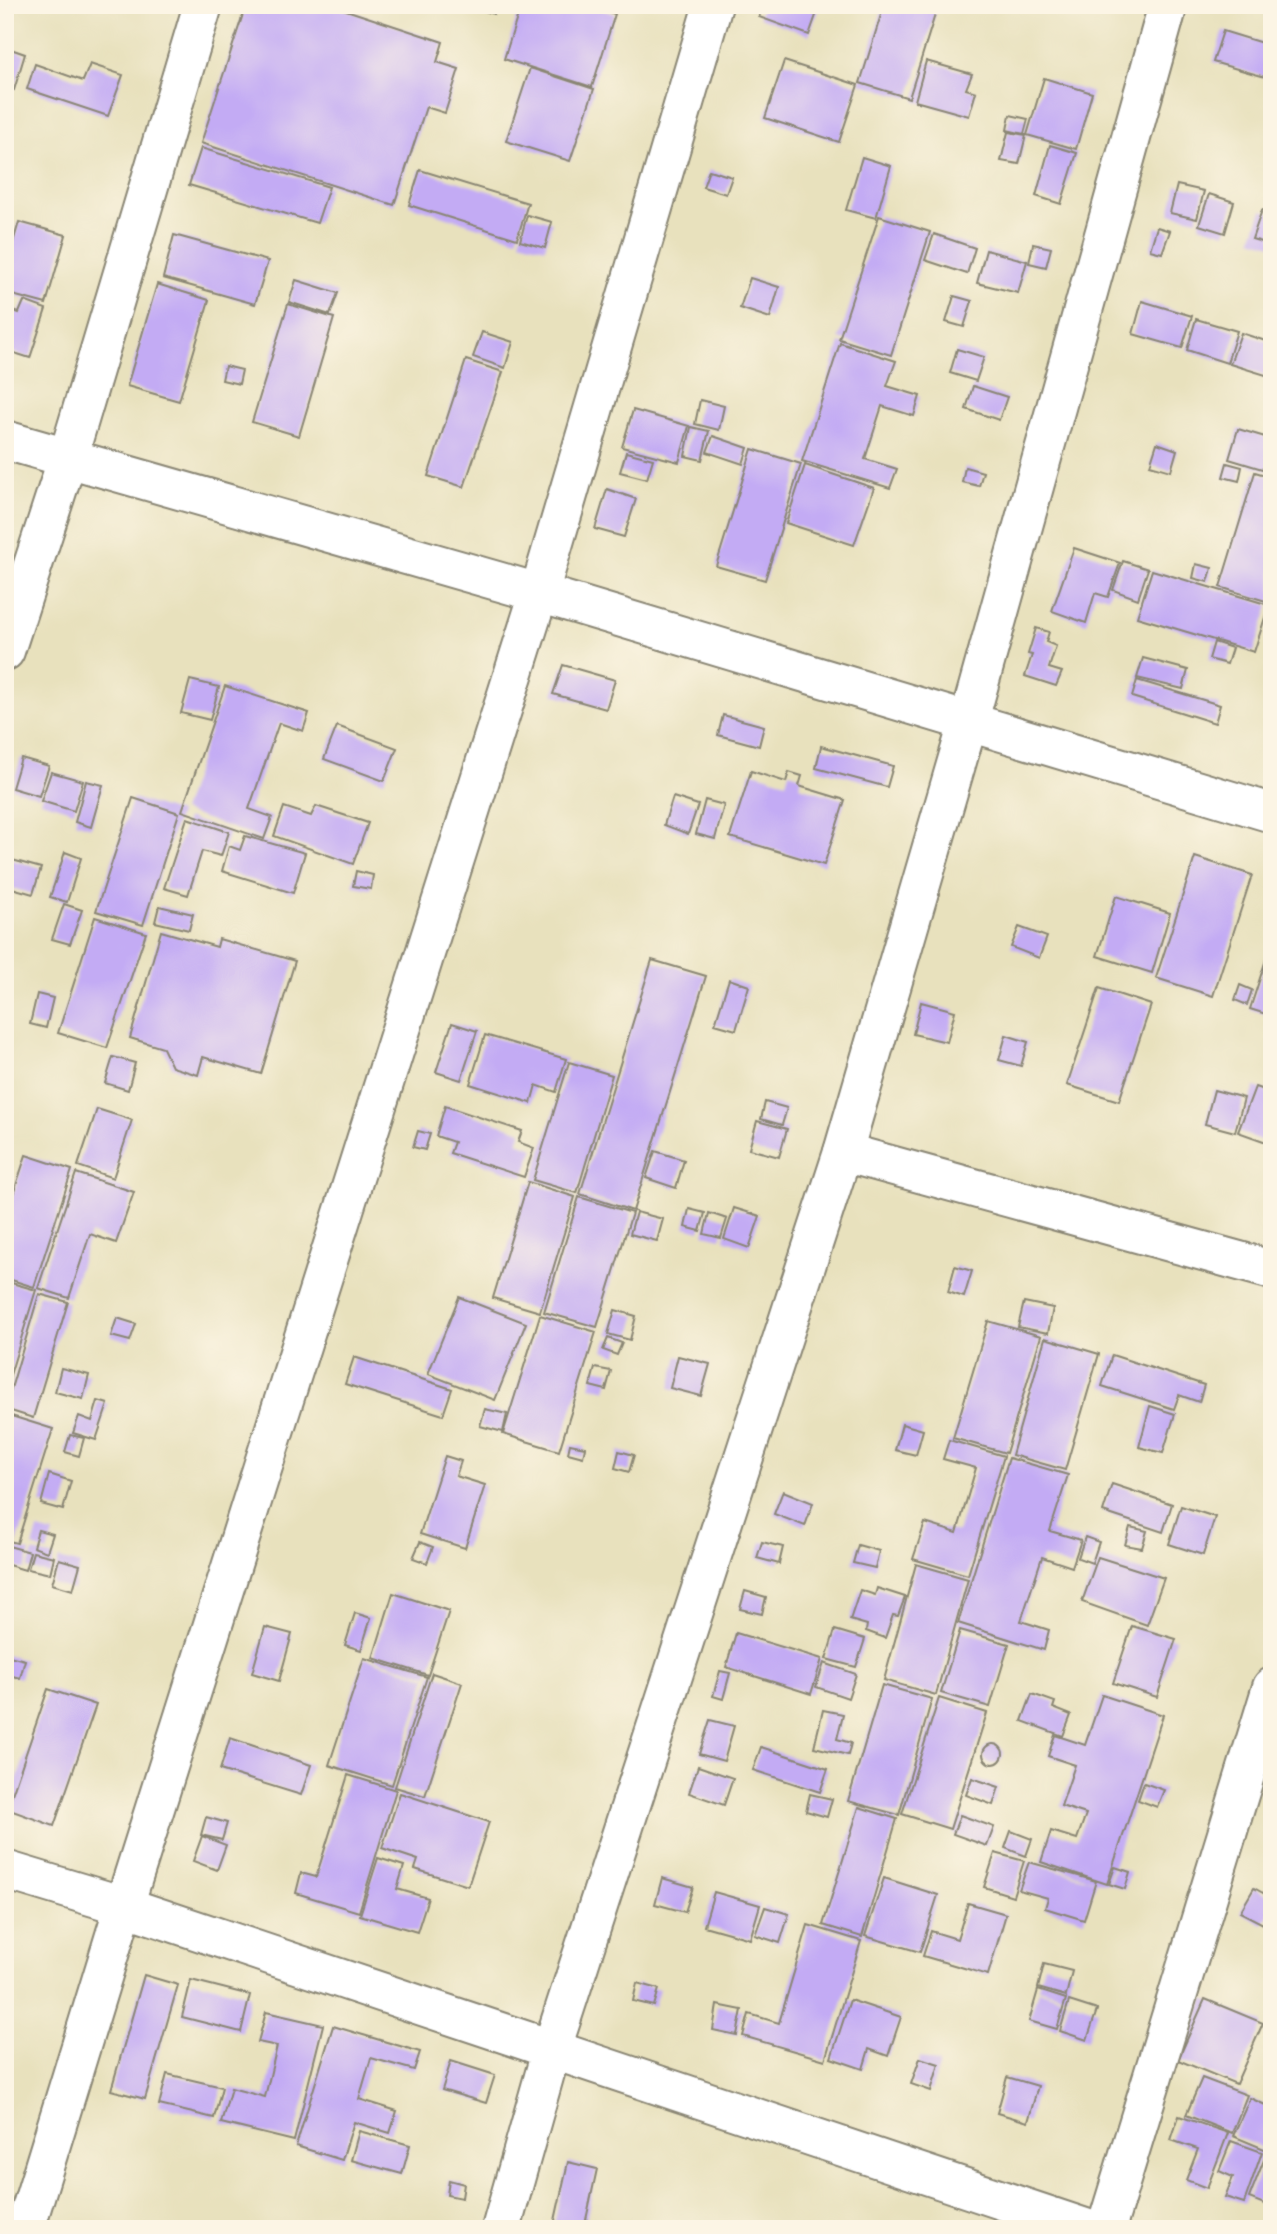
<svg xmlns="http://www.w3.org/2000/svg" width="1277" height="2234" viewBox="0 0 1277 2234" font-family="'IM FELL English',serif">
<rect width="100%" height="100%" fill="#fcf5e5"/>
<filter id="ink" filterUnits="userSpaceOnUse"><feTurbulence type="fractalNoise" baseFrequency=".0143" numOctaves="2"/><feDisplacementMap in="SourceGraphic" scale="14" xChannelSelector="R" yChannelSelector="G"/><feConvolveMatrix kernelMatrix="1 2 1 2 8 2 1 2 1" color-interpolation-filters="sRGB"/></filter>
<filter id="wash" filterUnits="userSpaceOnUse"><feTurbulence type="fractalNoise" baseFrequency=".00686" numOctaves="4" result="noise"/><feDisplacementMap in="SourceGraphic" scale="28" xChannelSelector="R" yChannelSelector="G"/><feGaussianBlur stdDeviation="1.57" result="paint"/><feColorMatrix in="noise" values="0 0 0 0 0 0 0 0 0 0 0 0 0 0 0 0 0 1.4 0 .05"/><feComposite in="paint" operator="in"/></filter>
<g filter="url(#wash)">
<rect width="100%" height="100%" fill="#e8e1bd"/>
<g id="blocks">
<g fill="#c3abf4">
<polygon points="246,5 331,5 443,42 437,62 459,69 445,113 426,107 394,205 201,143"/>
<polygon points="466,5 497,5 494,14"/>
<polygon points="521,5 587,5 615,14 592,87 504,59"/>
<polygon points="763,5 813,5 819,7 809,35 759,17"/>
<polygon points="884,5 938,5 909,98 860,83"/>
<polygon points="1223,31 1272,46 1272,79 1213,62"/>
<polygon points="5,47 25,54 14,90 5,87"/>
<polygon points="784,61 858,85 839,142 765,118"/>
<polygon points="926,61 972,74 966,89 976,92 969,116 915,101"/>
<polygon points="35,64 83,81 90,64 123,75 108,116 27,89"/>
<polygon points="530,68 594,89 570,161 506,141"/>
<polygon points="1044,78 1092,93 1076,149 1027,135"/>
<polygon points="1010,115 1028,119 1024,134 1007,130"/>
<polygon points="1008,132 1026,135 1019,164 1001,161"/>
<polygon points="1050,145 1077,153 1061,204 1036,196"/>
<polygon points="201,148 329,187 317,223 189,185"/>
<polygon points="862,157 891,166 876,218 846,210"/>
<polygon points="420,170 528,203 517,239 409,205"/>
<polygon points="709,170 732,177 726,194 703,187"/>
<polygon points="1177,185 1204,191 1197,219 1170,213"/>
<polygon points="1209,194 1234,202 1225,233 1199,225"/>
<polygon points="1262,210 1272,213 1272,245 1252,239"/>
<polygon points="527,215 552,222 545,248 520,241"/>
<polygon points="879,216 930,232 891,355 839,339"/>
<polygon points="19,222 66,235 46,304 5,293 5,270"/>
<polygon points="1157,227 1170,231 1162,253 1150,250"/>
<polygon points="934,234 975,248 967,274 925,260"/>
<polygon points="174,235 268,261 255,304 163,278"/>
<polygon points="1033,244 1051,248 1046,267 1029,263"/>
<polygon points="986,250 1027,261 1018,293 977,283"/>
<polygon points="750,278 779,287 770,318 740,308"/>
<polygon points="296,280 338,293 330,315 289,302"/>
<polygon points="157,284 209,300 179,401 127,386"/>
<polygon points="954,296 972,301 964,327 946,322"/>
<polygon points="24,301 46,309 30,358 5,350 5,308 19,313"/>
<polygon points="1142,301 1192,316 1182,348 1133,334"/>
<polygon points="288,304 334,318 299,436 252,422"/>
<polygon points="1196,319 1237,331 1227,363 1187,350"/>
<polygon points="482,332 513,342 505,368 473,357"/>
<polygon points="1241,333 1272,343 1272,377 1230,364"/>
<polygon points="840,343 896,361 887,386 920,396 914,416 882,406 865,459 897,469 890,488 802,461"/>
<polygon points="957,349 984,357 976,381 950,373"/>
<polygon points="466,360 503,372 464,487 428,476"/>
<polygon points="225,366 242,370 239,384 222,380"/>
<polygon points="973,386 1007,397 999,420 966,409"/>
<polygon points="700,400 724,406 719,430 695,424"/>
<polygon points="633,410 689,426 679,462 622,447"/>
<polygon points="691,427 709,431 702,460 685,456"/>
<polygon points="1238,429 1272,439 1272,472 1229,459"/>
<polygon points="713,436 748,448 743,464 707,452"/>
<polygon points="1157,443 1177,450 1171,471 1150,465"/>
<polygon points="752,449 801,464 765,580 716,566"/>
<polygon points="626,452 653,459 647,479 620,472"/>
<polygon points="1227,463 1242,467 1239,481 1223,477"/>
<polygon points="805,465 874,488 854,545 786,523"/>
<polygon points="965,467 983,472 979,486 962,482"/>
<polygon points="1255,472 1272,477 1272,603 1220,587"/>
<polygon points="607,489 636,499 624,537 595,529"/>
<polygon points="1074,548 1120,563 1108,597 1095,593 1086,623 1052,611"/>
<polygon points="1123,561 1148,569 1138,599 1113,590"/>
<polygon points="1196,564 1212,568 1208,582 1193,578"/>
<polygon points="1152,570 1269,605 1254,652 1137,617"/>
<polygon points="1036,628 1049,632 1046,642 1056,646 1049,668 1062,672 1056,686 1025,676 1032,655 1028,654"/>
<polygon points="1214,642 1232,648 1227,664 1209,659"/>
<polygon points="1143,658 1188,670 1183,689 1137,678"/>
<polygon points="563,665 615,680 606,709 553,694"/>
<polygon points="190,680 219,687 210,720 181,713"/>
<polygon points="1137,680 1220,705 1215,723 1132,697"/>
<polygon points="225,686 309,713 303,731 279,723 249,809 272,817 264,839 182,811"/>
<polygon points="723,715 764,726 759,746 718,735"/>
<polygon points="337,726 397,748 384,781 324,759"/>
<polygon points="821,746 893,766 887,787 816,768"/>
<polygon points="21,758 49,766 39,796 12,788"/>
<polygon points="751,771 786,782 789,772 802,776 799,786 845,800 824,865 730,837"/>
<polygon points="51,772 83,781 74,811 41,801"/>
<polygon points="86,781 103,785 91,827 75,822"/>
<polygon points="673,797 698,805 688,834 664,825"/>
<polygon points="133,798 179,813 143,925 96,911"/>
<polygon points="705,800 724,805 715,839 696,834"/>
<polygon points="316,806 368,823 353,864 274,836 284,807 311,816"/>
<polygon points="187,818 229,832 221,856 202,851 188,895 164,888"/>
<polygon points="245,836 305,853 293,893 222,871 229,846 240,850"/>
<polygon points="65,852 81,858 67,902 50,897"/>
<polygon points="1195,857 1252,875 1213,996 1156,978"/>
<polygon points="5,858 41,868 33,894 5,886"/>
<polygon points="356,871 373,875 371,889 353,886"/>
<polygon points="1116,896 1170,913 1152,973 1097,956"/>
<polygon points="64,904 82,910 70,944 52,939"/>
<polygon points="159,906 193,914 189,930 155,922"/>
<polygon points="95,917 146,933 107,1048 58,1033"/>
<polygon points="1019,927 1047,937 1039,958 1011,947"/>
<polygon points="161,931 217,947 219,939 295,961 261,1074 203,1057 198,1075 172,1067 163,1048 130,1038"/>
<polygon points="1271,944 1272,944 1272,1016 1250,1009"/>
<polygon points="652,960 706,976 633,1211 580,1194"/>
<polygon points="729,979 749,986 736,1030 715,1024"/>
<polygon points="1240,985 1252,990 1247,1005 1235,1000"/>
<polygon points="1099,988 1151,1005 1119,1101 1067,1085"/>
<polygon points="37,994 53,998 46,1028 30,1024"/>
<polygon points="921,1002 955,1011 947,1042 913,1034"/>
<polygon points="452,1023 477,1031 461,1080 436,1072"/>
<polygon points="485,1035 566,1059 556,1092 536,1085 531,1103 470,1084"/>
<polygon points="1006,1035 1028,1042 1021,1066 999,1060"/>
<polygon points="113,1057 135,1063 128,1090 105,1083"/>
<polygon points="569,1062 612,1075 577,1193 533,1180"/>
<polygon points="1255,1087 1272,1093 1272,1144 1238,1132"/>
<polygon points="1214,1090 1244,1098 1235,1132 1205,1124"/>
<polygon points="765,1102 787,1108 782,1125 761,1119"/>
<polygon points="445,1106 522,1131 518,1142 534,1148 524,1177 450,1153 454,1142 436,1136"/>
<polygon points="97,1109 132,1120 113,1178 78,1166"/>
<polygon points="757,1121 787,1129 779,1157 749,1149"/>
<polygon points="418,1131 430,1134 425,1150 413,1147"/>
<polygon points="655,1151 684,1160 676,1188 646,1178"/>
<polygon points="26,1155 72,1170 34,1287 5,1278 5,1219"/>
<polygon points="76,1173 134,1192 116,1243 90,1234 69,1298 38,1288"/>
<polygon points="528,1182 575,1197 540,1312 493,1298"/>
<polygon points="579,1197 632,1213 597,1327 544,1312"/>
<polygon points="734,1208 760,1216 749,1248 724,1239"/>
<polygon points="689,1209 705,1213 700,1231 685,1227"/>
<polygon points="636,1212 663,1219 657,1241 630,1234"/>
<polygon points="709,1213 727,1219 721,1238 704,1234"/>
<polygon points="955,1266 972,1271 964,1297 948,1292"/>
<polygon points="8,1282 36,1290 6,1388 5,1290"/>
<polygon points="39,1294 68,1302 33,1418 5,1409"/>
<polygon points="459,1297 526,1323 495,1400 428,1374"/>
<polygon points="1024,1302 1053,1308 1048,1333 1018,1327"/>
<polygon points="615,1310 636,1316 630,1340 608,1334"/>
<polygon points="540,1315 596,1332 559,1451 503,1434"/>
<polygon points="117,1318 136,1324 130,1341 111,1336"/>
<polygon points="988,1321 1041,1336 1006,1453 953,1438"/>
<polygon points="608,1338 622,1343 617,1355 603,1350"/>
<polygon points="1045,1338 1099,1354 1065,1470 1012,1455"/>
<polygon points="1112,1355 1204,1385 1199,1402 1179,1395 1174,1409 1102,1386"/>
<polygon points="678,1356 710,1364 701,1396 670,1388"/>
<polygon points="354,1357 452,1389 443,1415 345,1384"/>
<polygon points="61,1368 89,1375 83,1399 55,1392"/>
<polygon points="595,1368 611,1371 606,1390 590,1386"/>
<polygon points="98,1401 108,1404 96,1440 73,1433 79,1416 92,1421"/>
<polygon points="1150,1406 1175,1414 1163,1453 1139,1447"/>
<polygon points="485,1409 507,1414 503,1432 480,1426"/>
<polygon points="5,1414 53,1429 17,1543 5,1540"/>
<polygon points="902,1424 923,1430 916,1455 895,1450"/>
<polygon points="70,1435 84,1438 79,1456 65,1452"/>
<polygon points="949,1440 1004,1456 968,1575 913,1559 925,1523 957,1533 976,1468 943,1459"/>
<polygon points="570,1444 585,1447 583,1457 568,1453"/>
<polygon points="619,1451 634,1455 629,1472 615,1468"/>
<polygon points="445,1456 461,1461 456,1476 485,1485 465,1548 420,1534"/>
<polygon points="1009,1458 1068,1475 1050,1531 1081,1540 1072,1567 1042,1557 1021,1621 1049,1630 1044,1650 958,1623"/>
<polygon points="49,1474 71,1481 63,1510 41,1504"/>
<polygon points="1112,1484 1172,1504 1163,1532 1103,1512"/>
<polygon points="783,1491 813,1503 805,1526 774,1514"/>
<polygon points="1181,1506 1215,1517 1203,1555 1169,1544"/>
<polygon points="1130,1527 1147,1531 1142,1548 1125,1545"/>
<polygon points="38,1530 53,1534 47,1552 33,1547"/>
<polygon points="1085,1537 1099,1542 1092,1563 1078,1558"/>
<polygon points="420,1542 433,1547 427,1563 413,1558"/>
<polygon points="762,1542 783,1547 779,1564 757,1558"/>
<polygon points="5,1545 30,1552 25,1570 5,1564"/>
<polygon points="858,1545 879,1551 875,1568 853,1563"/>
<polygon points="33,1552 54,1557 50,1574 28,1569"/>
<polygon points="1098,1557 1164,1578 1147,1625 1082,1602"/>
<polygon points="59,1559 80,1565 73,1590 52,1584"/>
<polygon points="916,1564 968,1579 936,1695 884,1680"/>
<polygon points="877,1588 905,1597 898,1616 893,1615 885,1638 866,1631 867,1625 850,1620 860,1590 875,1595"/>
<polygon points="745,1591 766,1597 762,1614 740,1609"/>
<polygon points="393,1593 449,1611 428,1675 373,1658"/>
<polygon points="355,1613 371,1618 361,1650 345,1645"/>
<polygon points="1132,1626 1176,1639 1157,1697 1113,1683"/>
<polygon points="265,1627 292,1634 279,1681 252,1673"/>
<polygon points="835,1630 865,1639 856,1667 826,1659"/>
<polygon points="960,1630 1009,1644 990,1707 941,1693"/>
<polygon points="736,1633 822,1659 811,1694 726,1667"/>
<polygon points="5,1655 25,1660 20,1678 5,1674"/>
<polygon points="364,1658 427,1677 392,1785 329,1765"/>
<polygon points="824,1663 856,1674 848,1698 816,1687"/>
<polygon points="720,1671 730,1673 723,1699 713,1696"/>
<polygon points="432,1673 462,1683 425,1796 395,1787"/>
<polygon points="882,1685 932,1699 899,1815 848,1801"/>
<polygon points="48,1689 96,1705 54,1826 7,1809"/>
<polygon points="1032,1694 1055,1702 1053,1708 1071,1715 1063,1736 1022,1721"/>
<polygon points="1102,1695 1163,1715 1107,1884 1041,1862 1051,1831 1077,1839 1086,1814 1061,1806 1075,1765 1048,1756 1055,1735 1085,1745"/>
<polygon points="939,1698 987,1713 950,1829 902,1814"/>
<polygon points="823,1710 843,1714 837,1739 851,1743 848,1755 814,1747"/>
<polygon points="710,1720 734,1726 724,1761 699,1754"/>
<polygon points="230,1738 311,1765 301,1795 220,1770"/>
<circle cx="993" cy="1754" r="10"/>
<polygon points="761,1747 828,1769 820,1792 753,1770"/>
<polygon points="698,1766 733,1778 724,1805 689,1793"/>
<polygon points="348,1775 396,1790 359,1912 296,1893 301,1873 316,1877"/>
<polygon points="972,1778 999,1787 993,1805 966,1795"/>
<polygon points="1144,1783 1164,1790 1157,1807 1138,1800"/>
<polygon points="400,1793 489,1822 468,1886 415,1869 418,1860 382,1848"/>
<polygon points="810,1794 832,1799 827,1817 806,1811"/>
<polygon points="859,1807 897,1819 862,1937 823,1925"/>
<polygon points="960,1815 994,1827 987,1846 953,1834"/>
<polygon points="206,1817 227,1823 222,1840 201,1835"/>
<polygon points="1011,1831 1032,1839 1026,1856 1005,1848"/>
<polygon points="202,1836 226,1845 217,1870 193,1861"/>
<polygon points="995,1853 1024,1861 1013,1896 984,1887"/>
<polygon points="378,1858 404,1866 397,1889 428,1898 417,1932 360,1915"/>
<polygon points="1029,1862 1096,1881 1084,1920 1045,1908 1048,1898 1019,1890"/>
<polygon points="1115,1867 1130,1872 1125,1889 1109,1884"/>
<polygon points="662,1878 693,1887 685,1912 655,1904"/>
<polygon points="884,1878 938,1895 920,1952 865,1936"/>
<polygon points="1254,1888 1272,1898 1272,1909 1263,1924 1240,1912"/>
<polygon points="714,1892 760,1905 750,1939 704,1926"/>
<polygon points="968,1903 1006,1914 988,1975 923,1956 931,1931 957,1939"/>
<polygon points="765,1907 789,1914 780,1943 755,1935"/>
<polygon points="808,1925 861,1941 825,2060 743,2036 749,2014 779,2023"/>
<polygon points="1044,1964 1072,1971 1066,1996 1038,1988"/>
<polygon points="144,1975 178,1985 145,2099 111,2090"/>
<polygon points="191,1980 250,1995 241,2032 182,2017"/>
<polygon points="637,1983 659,1989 654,2006 633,2001"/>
<polygon points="1038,1990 1066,1999 1057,2029 1029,2021"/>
<polygon points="1205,1999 1263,2023 1236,2084 1178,2060"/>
<polygon points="850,2000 901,2017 888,2056 869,2049 863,2069 831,2058"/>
<polygon points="1069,2001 1097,2010 1087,2040 1060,2031"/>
<polygon points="717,2005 742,2010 737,2035 713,2030"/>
<polygon points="266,2012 323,2025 294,2141 221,2123 231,2088 265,2097 277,2046 258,2042"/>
<polygon points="333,2026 420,2052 414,2070 371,2058 359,2099 397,2111 390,2133 354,2122 342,2160 296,2146"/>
<polygon points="920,2058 939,2064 931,2091 911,2084"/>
<polygon points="451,2061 495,2075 486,2103 442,2090"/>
<polygon points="167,2074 222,2087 214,2118 159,2105"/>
<polygon points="1007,2077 1038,2086 1028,2122 997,2113"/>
<polygon points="1202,2078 1247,2095 1232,2133 1186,2115"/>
<polygon points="1250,2098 1272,2108 1272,2145 1269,2151 1233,2136"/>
<polygon points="1179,2116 1228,2133 1207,2188 1186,2180 1198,2149 1171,2140"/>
<polygon points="359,2131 410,2145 402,2174 351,2160"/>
<polygon points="1231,2141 1262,2152 1244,2203 1225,2197 1233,2177 1219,2171"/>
<polygon points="1266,2155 1272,2158 1272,2199 1269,2206 1249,2198"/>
<polygon points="568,2162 597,2169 584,2229 554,2225"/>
<polygon points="449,2180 464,2184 462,2198 447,2195"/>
</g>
</g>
</g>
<g filter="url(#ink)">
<use href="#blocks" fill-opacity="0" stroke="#8a8674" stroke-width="2"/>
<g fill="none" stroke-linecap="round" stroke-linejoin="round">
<g stroke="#8a8674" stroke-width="42">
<g id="minor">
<polyline points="5,440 539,593 1272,813"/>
<polyline points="5,651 68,457 203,5"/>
<polyline points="843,1152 1272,1270"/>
<polyline points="5,1870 124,1906 1088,2229"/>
<polyline points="25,2229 124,1906 539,593 713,5"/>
<polyline points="501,2229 552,2048 843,1152 969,720 1168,5"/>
<polyline points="1106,2229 1272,1687"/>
</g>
</g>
<use href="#minor" stroke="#fff" stroke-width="38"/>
</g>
</g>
<rect width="1277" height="2234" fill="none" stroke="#fcf5e5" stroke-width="28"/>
</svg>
